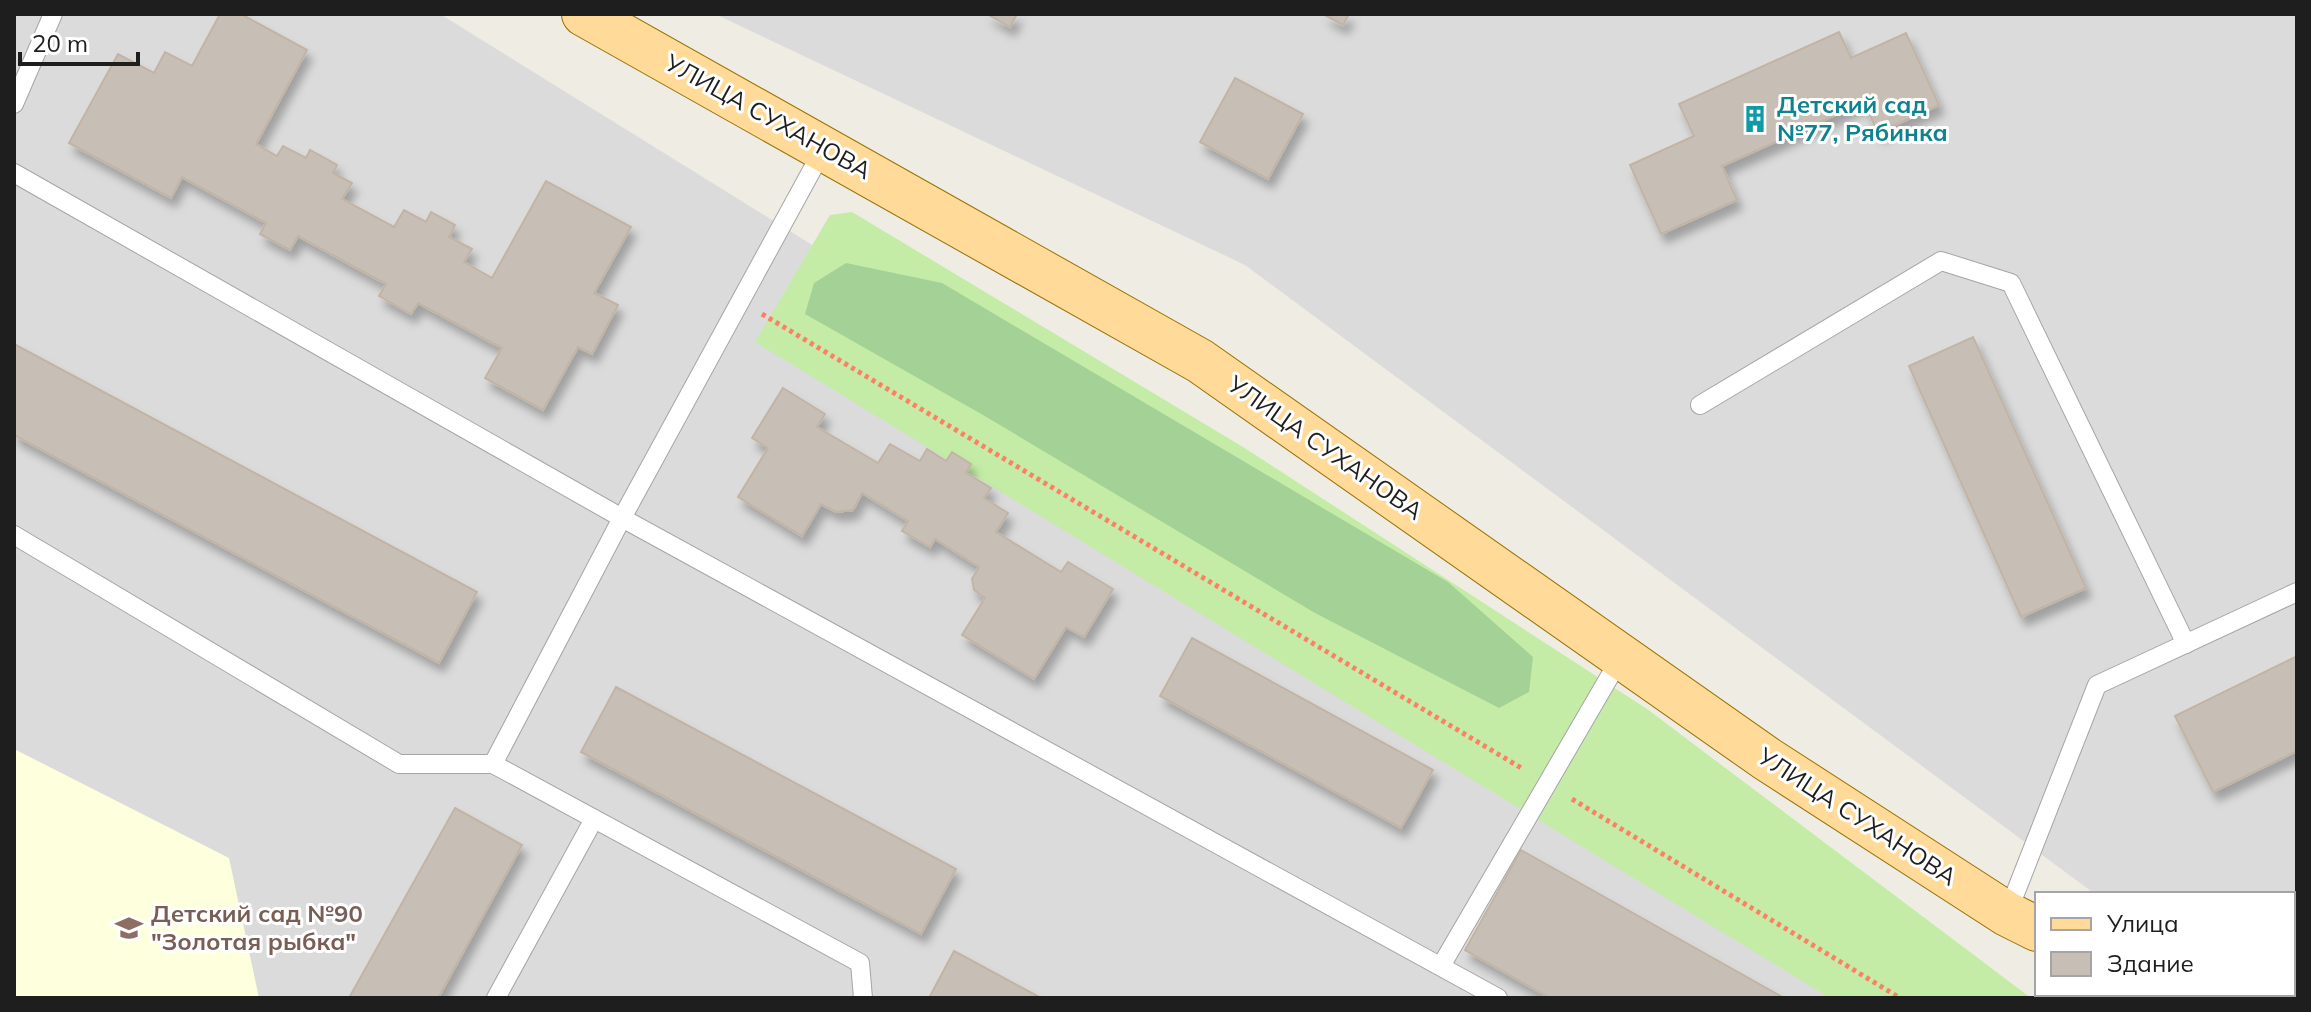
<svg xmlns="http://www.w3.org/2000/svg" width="2311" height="1012" viewBox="0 0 2311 1012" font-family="Mulish,sans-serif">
<defs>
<filter id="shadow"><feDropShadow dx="5" dy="9" stdDeviation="4" flood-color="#0004"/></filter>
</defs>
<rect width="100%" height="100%" fill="#efece3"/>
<g fill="#dcdbdb">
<polygon points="14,14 440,14 1755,830 1951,998 14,998"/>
<polygon points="715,14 2297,14 2297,998 2236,998 2231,994 2293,994 2293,894 2095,894 1245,265"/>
</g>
<polygon fill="#fdffdd" points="16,750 229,858 259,998 14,998"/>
<polygon fill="#c4eca7" points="852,212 1243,447 1647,709 2031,998 1830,998 755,342 830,215"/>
<polygon fill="#a3d196" points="846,263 942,283 1448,582 1533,657 1529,692 1499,708 1315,613 983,415 805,314 814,283"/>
<g fill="#c7bfb6" stroke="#c2b4a5" stroke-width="2" filter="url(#shadow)">
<polygon points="220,14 241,14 307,50 256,144 277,156 283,146 306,158 310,150 337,165 333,173 352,183 342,199 394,227 404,210 426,222 431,212 455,225 449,237 472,249 464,262 492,278 546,181 631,227 594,293 618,305 592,354 578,347 543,410 485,378 502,348 418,303 411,314 379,296 386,284 298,236 290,250 260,234 266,223 182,177 171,198 69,143 118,54 154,73 165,52 192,66"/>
<polygon points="987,14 1017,14 1010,27"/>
<polygon points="1323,14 1349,14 1343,25"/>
<polygon points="1839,32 1851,58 1906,33 1939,105 1878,133 1864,102 1722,166 1737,200 1661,234 1630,165 1694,136 1679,104"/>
<polygon points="1235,78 1303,114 1268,179 1200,142"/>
<polygon points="1973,337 2086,588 2021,617 1909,366"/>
<polygon points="14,344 477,592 439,663 14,435"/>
<polygon points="783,388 825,414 817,427 878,463 890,444 920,461 927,449 946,461 952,452 971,464 966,473 991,488 984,498 1008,513 996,532 1061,572 1068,562 1113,589 1084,637 1066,627 1034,679 962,635 985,598 974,590 972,579 979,567 935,539 930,547 902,531 908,521 862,493 853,510 836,512 821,504 802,536 738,497 768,448 752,438"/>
<polygon points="1192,638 1433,770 1401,828 1160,696"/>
<polygon points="2297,656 2297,751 2213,792 2175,716"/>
<polygon points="616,687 956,869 921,934 581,752"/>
<polygon points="455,808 522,845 438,998 349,998"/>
<polygon points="1521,850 1784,998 1550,998 1465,950"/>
<polygon points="954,951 1041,998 929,998"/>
</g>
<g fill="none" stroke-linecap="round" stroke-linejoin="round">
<g stroke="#a5a5a5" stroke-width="20">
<g id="service">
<polyline points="14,104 53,14"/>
<polyline points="824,148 622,518 493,764 860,963 863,998"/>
<polyline points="14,173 622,518 1498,998"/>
<polyline points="1700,405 1941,261 2011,283 2186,644"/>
<polyline points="14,535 399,764 493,764"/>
<polyline points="2007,914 2097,685 2297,592"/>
<polyline points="1441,966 1621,657"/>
<polyline points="496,998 594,819"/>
</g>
</g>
<g stroke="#987000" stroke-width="46">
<g id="primary">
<polyline points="584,14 1200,361 1767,759 2007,914 2037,929"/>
<polyline points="2167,994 2175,998"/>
</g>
</g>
<g stroke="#ff7f65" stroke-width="5" stroke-dasharray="4 4" stroke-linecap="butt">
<polyline points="762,314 1523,769"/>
<polyline points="1572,799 1900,998"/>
</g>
<use href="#service" stroke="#fff" stroke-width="18"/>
<use href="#primary" stroke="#ffda99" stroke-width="44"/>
</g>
<defs>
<g id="building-bare" transform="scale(2.16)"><path d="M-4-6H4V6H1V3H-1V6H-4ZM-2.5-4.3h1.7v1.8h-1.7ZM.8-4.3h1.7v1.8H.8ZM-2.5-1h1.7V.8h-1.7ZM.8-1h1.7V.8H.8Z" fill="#0f9aa8" stroke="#fff" stroke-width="2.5" paint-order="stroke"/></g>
<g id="school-bare" transform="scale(2.16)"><path d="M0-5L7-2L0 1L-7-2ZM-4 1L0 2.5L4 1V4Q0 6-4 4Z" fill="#8d6e63" stroke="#fff" stroke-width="2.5" paint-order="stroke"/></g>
</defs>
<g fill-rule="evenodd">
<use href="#building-bare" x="1755" y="119"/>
<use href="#school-bare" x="129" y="928"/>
</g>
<g text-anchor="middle" stroke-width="6" stroke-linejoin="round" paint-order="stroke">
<g font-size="24" font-weight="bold" fill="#0d838f" stroke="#fff" text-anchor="start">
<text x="1777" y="113">Детский сад<tspan x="1777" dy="28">№77, Рябинка</tspan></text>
</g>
<g font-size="24" fill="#1e1e1e" stroke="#fff">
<text transform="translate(768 117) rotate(29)" y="8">УЛИЦА СУХАНОВА</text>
<text transform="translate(1325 448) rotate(35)" y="8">УЛИЦА СУХАНОВА</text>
<text transform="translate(1857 817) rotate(33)" y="8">УЛИЦА СУХАНОВА</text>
</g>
<g font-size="24" font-weight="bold" fill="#785e54" stroke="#fff" text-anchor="start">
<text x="151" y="922">Детский сад №90<tspan x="151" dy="28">"Золотая рыбка"</tspan></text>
</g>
</g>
<rect width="2311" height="1012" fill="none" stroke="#1e1e1e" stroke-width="32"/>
<rect x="2035" y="892" width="260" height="104" fill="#ffffff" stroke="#a5a5a5" stroke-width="2"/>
<rect x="2051" y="918" width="40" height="12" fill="#ffda99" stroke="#a5a5a5" stroke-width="2"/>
<text x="2107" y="932" font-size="24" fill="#1e1e1e">Улица</text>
<rect x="2051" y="952" width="40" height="24" fill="#c7bfb6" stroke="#a5a5a5" stroke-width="2"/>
<text x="2107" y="972" font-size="24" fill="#1e1e1e">Здание</text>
<path d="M20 52v12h118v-12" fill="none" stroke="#1e1e1e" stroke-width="4"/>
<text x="32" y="52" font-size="24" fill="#1e1e1e" stroke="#ffffff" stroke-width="6" paint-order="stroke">20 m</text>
</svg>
